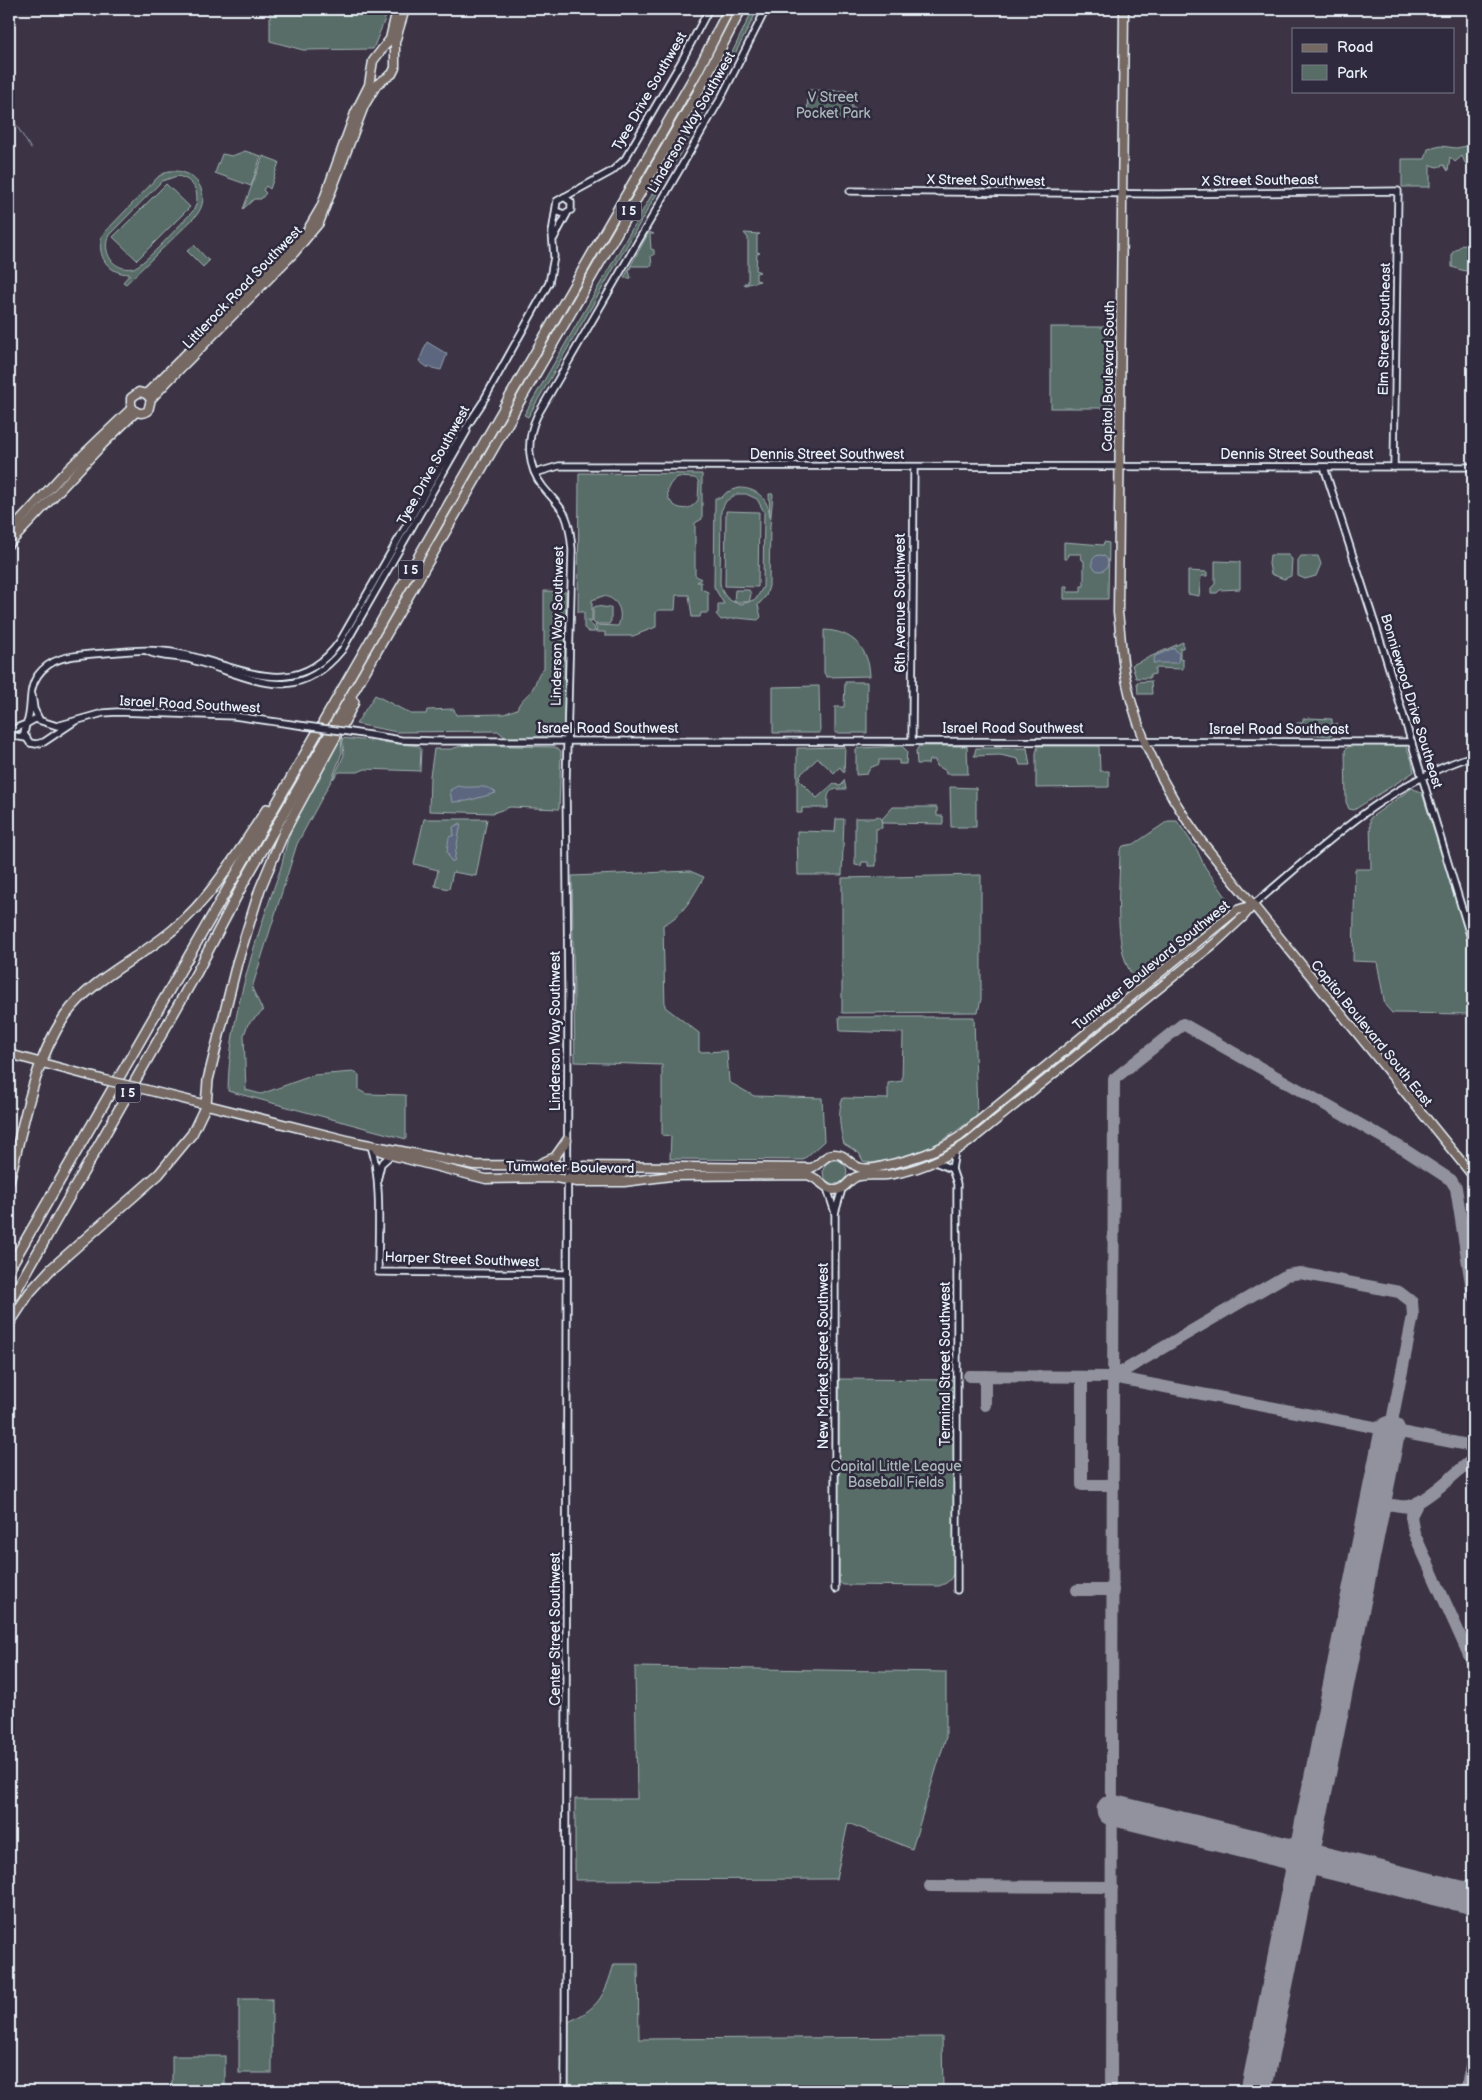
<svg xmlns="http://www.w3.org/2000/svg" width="1482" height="2100" viewBox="0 0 1482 2100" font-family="'Balsamiq Sans',sans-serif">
<rect width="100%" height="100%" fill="#3c3445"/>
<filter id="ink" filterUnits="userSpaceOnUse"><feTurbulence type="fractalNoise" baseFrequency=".02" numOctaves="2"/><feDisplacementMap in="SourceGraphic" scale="10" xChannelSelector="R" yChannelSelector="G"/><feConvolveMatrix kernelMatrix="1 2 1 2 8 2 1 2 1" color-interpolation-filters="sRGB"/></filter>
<g filter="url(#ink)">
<g fill="#596d67" stroke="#a0afb0" fill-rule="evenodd">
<polygon points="126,9 389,9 373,49 303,50 270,41 270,11"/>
<polygon points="753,9 758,9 715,93 528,417 524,415 676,153 729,59"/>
<polygon points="808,90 852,91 852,108 858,109 858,119 807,119"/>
<polygon points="1441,146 1456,148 1467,146 1473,152 1473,168 1465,163 1462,156 1455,162 1450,157 1448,171 1444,165 1437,167 1430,165 1430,187 1402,187 1402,159 1425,159 1428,149"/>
<polygon points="245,151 261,156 251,186 215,173 222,154 232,156"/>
<polygon points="263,156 279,162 270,189 266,186 263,190 266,193 261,199 254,199 243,209"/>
<path d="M169,171C196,168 214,196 195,217L126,284L123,282L130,274C108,274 96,256 102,235L159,176ZM177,176C195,179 202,196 193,211C181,223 146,264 133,268C113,272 101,251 109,235L162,181Z"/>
<polygon points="166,184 190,207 137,260 113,237"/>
<polygon points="649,232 654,234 650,234 651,249 654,250 654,255 651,256 652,266 631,266 629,271 631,278 624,278"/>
<polygon points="744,233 760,234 757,235 757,252 760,253 757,254 756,270 760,272 756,273 756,280 760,281 745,285 744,283 748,283 748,238"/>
<polygon points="1463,244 1473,247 1473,268 1465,271 1452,267 1452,253"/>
<polygon points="194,245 209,261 203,267 187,251"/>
<rect x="1051" y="327" width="60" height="81"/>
<path d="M579,473L702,474V519L695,523V575L701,579L697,582H701V589L708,592V613H701L700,617H692L689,595H676L675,610H659L656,613V627L633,636H605V632H589L584,628V612H578ZM678,477L695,478L699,482L698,500C683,523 651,494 678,477ZM603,596C618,598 624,612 618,626L595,625L597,630L595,631L594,627L586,620L592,622V600Z"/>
<path d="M739,488C758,488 769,500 770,518L769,494H773L770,526L769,586L766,596L758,605L761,617L758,620L737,618L721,620L716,614L718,613V604H724L714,587L715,498H721L727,492ZM737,494H746L757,499L764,512L763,587L756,599L742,604C729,603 722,595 720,583L721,511L726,501Z"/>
<polygon points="726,511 759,512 758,587 725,586"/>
<polygon points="1064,542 1103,545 1104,542 1109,543 1108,599 1064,599 1064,586 1067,586 1067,592 1081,592 1081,586 1084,586 1084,561 1082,560 1081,554 1068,554 1067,559 1064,559"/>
<polygon points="1270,555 1288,555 1292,559 1291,576 1284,579 1271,574 1269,564"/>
<polygon points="1301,556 1318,556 1321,564 1316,576 1305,579 1298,576 1298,560"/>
<polygon points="1215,561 1240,562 1240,589 1220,590 1217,593 1211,593 1211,588 1215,584"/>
<polygon points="1188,571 1207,572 1207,576 1201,576 1199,596 1188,594"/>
<polygon points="735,590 749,590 751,594 749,602 734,602"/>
<path d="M544,591L566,592L564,729L549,737L506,738L498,731L397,732L356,724L375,695L411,714H426L427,710L454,709L456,715L504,714L517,709C520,699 530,695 534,686C538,678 537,674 544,668Z"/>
<polygon points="596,606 611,608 611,621 609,624 595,624 593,622 593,608"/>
<path d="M824,630C852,631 869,648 870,676L827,677L824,673Z"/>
<polygon points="1183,642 1183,648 1180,648 1180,659 1183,660 1183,669 1155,668 1155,674 1150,675 1150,678 1136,678 1132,665"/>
<polygon points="1151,681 1152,694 1138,694 1137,682"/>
<polygon points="845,682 867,682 867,733 835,733 835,707 844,707"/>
<polygon points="819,686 820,733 773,733 773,687"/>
<polygon points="1309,718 1332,719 1332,724 1338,724 1338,728 1343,728 1344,732 1346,733 1334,733 1331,736 1291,733 1291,728 1297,728 1297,723 1303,723 1303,719"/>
<path d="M341,738L342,753L332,779L297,844L252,988L263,1011L248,1024L244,1035L246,1090L261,1094L314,1075L354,1072L359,1075V1090L366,1094L406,1095V1139L228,1091C229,1017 254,945 278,876C284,861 285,843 292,829C306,798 324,768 341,738Z"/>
<polygon points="342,738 419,746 421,749 420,771 365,769 358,772 339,772 333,779 344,755"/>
<polygon points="465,745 555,747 561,751 559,809 510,807 493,813 429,811 430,776 434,749 451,749"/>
<polygon points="1350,745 1406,746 1412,761 1414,772 1354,810 1349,809 1346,802 1345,750"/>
<polygon points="902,746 907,751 906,764 899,764 899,760 879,760 879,764 870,768 867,774 856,775 856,749 859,748"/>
<polygon points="919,746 967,746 968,774 946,774 945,770 936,766 935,760 929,760 928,764 917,764 916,751"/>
<polygon points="1038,746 1099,746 1100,771 1109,771 1109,787 1036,788 1036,753"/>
<path d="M845,747L844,773L840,767L834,773L818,758L800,775L799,780L817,798L834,783L839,786L842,785L844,780L846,789C829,789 827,790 828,808H802V813H797V748Z"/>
<polygon points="976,748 1027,748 1030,765 1020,765 1018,759 1000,755 974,756"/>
<polygon points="950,787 976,788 976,827 951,827"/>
<polygon points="1412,788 1422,793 1473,957 1473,1014 1392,1013 1385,1005 1377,962 1353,961 1355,869 1371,869 1370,818"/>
<polygon points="893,807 937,807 937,816 943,816 943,824 883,823 882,819"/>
<polygon points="878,816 881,818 882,828 876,829 876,866 868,866 868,862 862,862 861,866 855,865 855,818 874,818"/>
<polygon points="424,819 487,819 476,876 453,872 449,889 435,886 438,870 414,864"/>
<polygon points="836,819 844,819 842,875 798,875 797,831 835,832"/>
<path d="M1168,821H1177L1197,850L1205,867L1231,904L1224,915L1142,982H1138C1111,957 1120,886 1120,851L1123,846L1134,844Z"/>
<path d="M690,871L704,877C693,896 684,915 663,925L665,1007L699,1033V1052L727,1051L729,1082L754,1096L822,1098L824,1141L803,1160L670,1159L671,1136L662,1135V1065L575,1062L572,876Z"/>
<polygon points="981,875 981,999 978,1012 842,1013 842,878"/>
<path d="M839,1017H974L977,1116C948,1137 928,1153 892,1160C881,1162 874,1165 863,1161L859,1153L844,1144C840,1131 837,1110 843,1098L888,1099V1083L902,1081L903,1033L840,1031Z"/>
<circle cx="835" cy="1172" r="12"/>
<path d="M839,1379L955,1380L954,1572C951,1580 948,1583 939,1586L843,1585L838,1581Z"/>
<polygon points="635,1667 946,1672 946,1737 912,1849 848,1823 836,1879 575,1880 575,1799 637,1799"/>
<path d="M614,1964H638L639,2039L942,2037L943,2091H565L566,2023C599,2008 604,1997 614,1964Z"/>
<rect x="239" y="1999" width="33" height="74"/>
<rect x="172" y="2056" width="53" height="33"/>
</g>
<g fill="#5b667e" stroke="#939eaf">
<polygon points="427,342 447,354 441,370 427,367 419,361"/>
<circle cx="1100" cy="563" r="8"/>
<polygon points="1174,648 1179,654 1178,663 1153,663 1155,656"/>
<polygon points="1317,724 1327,725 1330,729 1323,732 1304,730 1307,726"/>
<path d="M458,786C472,790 485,782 496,793L467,801L452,802L450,790Z"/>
<polygon points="461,823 454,861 451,861 447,852 449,837 454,835 453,827"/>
</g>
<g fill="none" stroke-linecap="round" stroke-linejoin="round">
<polyline stroke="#939eaf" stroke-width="1" points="9,113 31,149"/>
<g stroke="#92929e" stroke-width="12">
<polyline points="969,1376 1113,1377 1473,1446"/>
<polyline points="1082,1377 1082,1485 1113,1485"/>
<polyline points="1113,1377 1287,1275 1300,1273 1399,1292 1412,1302 1413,1316 1390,1431"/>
<polyline points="985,1405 985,1376"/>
<polyline points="1418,1502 1411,1516 1414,1533 1473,1664"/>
<path d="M1372,1520C1389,1492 1397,1513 1415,1504C1436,1493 1455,1473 1473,1459"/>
<polyline points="1077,1590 1113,1590"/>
<polyline points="930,1886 1112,1887"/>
<polyline points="1111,2091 1114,1079 1183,1024 1405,1150 1451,1180 1456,1188 1473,1296"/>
<polyline points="1466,2091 1473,2056"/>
</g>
<g stroke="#92929e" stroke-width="31">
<polyline points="1112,1810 1473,1899"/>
<polyline points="1256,2091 1390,1431"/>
</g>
<g stroke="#e8f1f8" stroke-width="9">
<g id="minor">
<polyline points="850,191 1158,194 1398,191 1394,467"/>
<polyline points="556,211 564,214 571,210 571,202 564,197"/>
<polyline points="554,238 567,214"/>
<polyline points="485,398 549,283 554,257 552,233 557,201 612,171 625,159 681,62 709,9"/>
<polyline points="1324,467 1385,655 1473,945"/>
<polyline points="535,473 559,466 584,466 1473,467"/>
<path d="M147,651C160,658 178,656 192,660C250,676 294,709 342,650L467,431"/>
<polyline points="32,695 34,709 39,719"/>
<polyline points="74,722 44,742 36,744 30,743 24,734 26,724 35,719 57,726 103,713 117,712 234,716 305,726"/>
<path d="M27,723C33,707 27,690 38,675C51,657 71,656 92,654C118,652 146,648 171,652C233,661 293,708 340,641L437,472L483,402"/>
<polyline points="9,731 26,724"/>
<polyline points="350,732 401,740 435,741 1412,742"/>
<polyline points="9,735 26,738"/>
<polyline points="912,740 914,467"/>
<path d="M1253,905C1320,849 1388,782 1473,756"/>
<path d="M371,1146C382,1179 378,1236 378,1272L567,1274"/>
<polyline points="955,1151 952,1169 957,1184 957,1590"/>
<polyline points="935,1162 952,1169"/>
<polyline points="378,1177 381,1164 391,1155"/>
<polyline points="827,1188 835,1213 835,1589"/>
<polyline points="835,1213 842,1189"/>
<path d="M565,2091L568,991L566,783L572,550C571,538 570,526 565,515C559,504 551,497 543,487C527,467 526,439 537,416L721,98L766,9"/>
</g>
</g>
<g stroke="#e8f1f8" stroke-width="11">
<g id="major">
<path d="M1124,9L1118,613C1121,634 1121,654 1125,675C1137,736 1166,793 1202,842L1473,1176"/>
<polyline points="146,394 294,246 307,231 321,207 355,113 369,85 373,61 390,39 397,9"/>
<path d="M151,399L146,394L139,392L131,398V405C134,413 141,415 148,411L151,399L168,381L294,253L319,223L364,106L377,84L392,74L395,68V42L405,9"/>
<polyline points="9,533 62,475 132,408"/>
<polyline points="9,544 103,444 136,412"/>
<polyline points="9,1054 105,1080"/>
<path d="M147,1090L355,1142L474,1165L811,1168C820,1165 824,1155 834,1154C846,1153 850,1166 861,1168C870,1170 879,1167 887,1165C914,1159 936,1152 959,1137L1237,910L1253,905"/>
<path d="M378,1150L391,1155L486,1179L556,1178L577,1182H624L671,1176L807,1175C818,1177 823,1188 833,1190C845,1191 847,1181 856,1177C865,1174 878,1176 887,1175C917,1171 944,1159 969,1142L1215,943L1243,917L1253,905"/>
<polyline points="541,1163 555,1157 567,1140"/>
<polyline points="567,1179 574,1175 623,1174 635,1168"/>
</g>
</g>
<g stroke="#e8f1f8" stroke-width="12">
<g id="highway">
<polyline points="504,407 697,72 729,9"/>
<polyline points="514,411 697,94 741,9"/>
<polyline points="323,723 503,410"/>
<polyline points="334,725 513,414"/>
<polyline points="342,726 354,702"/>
<path d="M9,1181C23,1128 33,1062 65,1016C92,978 139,959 174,929C213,896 239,851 267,809"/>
<polyline points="9,1269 317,733"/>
<polyline points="9,1303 197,972 244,882 329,735"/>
<polyline points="9,1324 30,1292 51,1269 159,1174 192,1134 206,1105 208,1080 237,963 260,889 284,832 336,736"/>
</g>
</g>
<use href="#minor" stroke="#2f2a3d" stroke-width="5.5"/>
<use href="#major" stroke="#766964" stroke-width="8"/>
<use href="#highway" stroke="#766964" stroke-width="9"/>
<g stroke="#e8f1f8" stroke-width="9" stroke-linecap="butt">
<polyline id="minor-bridge" points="305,726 350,732"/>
</g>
<g stroke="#e8f1f8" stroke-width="11" stroke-linecap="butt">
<polyline id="major-bridge" points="105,1080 147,1090"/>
</g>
<use href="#minor-bridge" stroke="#2f2a3d" stroke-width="5.5"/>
<use href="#major-bridge" stroke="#766964" stroke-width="8"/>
</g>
</g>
<g text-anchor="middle" stroke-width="5" stroke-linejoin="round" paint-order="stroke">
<g fill="#2f2a3d" stroke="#b0b5c0" stroke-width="1">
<rect x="616.5" y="201.5" width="25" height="19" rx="4"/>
<rect x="398.5" y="560.5" width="25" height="19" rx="4"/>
<rect x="115.5" y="1083.5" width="25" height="19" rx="4"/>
</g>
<g font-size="12" font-weight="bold" fill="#e8f1f8">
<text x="629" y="215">I 5</text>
<text x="411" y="574">I 5</text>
<text x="128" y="1097">I 5</text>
</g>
<g font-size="14" fill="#e8f1f8" stroke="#2f2a3d">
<text transform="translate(649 91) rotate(-60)" y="5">Tyee Drive Southwest</text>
<text transform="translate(691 122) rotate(-60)" y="5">Linderson Way Southwest</text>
<text transform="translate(986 180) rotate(1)" y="5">X Street Southwest</text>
<text transform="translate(1260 180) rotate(-1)" y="5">X Street Southeast</text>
<text transform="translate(242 287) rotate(-46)" y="5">Littlerock Road Southwest</text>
<text transform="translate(1384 329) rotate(-89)" y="5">Elm Street Southeast</text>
<text transform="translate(1108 376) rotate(-89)" y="5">Capitol Boulevard South</text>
<text x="827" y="459">Dennis Street Southwest</text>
<text x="1297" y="459">Dennis Street Southeast</text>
<text transform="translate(433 465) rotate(-61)" y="5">Tyee Drive Southwest</text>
<text transform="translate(900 603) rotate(-90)" y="5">6th Avenue Southwest</text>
<text transform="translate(557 626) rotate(-89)" y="5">Linderson Way Southwest</text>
<text transform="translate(1412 701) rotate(73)" y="5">Bonniewood Drive Southeast</text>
<text transform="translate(190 704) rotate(3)" y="5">Israel Road Southwest</text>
<text x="608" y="733">Israel Road Southwest</text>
<text x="1013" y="733">Israel Road Southwest</text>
<text x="1279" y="734">Israel Road Southeast</text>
<text transform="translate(1151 965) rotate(-39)" y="5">Tumwater Boulevard Southwest</text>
<text transform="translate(555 1031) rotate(-90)" y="5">Linderson Way Southwest</text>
<text transform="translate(1372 1033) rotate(51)" y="5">Capitol Boulevard South East</text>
<text transform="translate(570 1167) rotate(1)" y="5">Tumwater Boulevard</text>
<text transform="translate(462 1259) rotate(2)" y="5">Harper Street Southwest</text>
<text transform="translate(823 1356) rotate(-90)" y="5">New Market Street Southwest</text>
<text transform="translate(945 1364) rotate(-90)" y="5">Terminal Street Southwest</text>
<text transform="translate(555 1629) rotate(-90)" y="5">Center Street Southwest</text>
</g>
<g font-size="14" fill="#a8b6b7" stroke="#2f2a3d">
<text x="833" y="102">V Street<tspan x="833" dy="16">Pocket Park</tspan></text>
<text x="896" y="1471">Capital Little League<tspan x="896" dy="16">Baseball Fields</tspan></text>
</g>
</g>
<rect width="1482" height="2100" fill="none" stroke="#2f2a3d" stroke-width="30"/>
<rect x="15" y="15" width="1452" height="2070" fill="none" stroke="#e8f1f8" stroke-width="2" filter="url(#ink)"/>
<rect x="1292" y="28" width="162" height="65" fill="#2f2a3d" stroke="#797a88"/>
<rect x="1302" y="44" width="25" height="8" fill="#766964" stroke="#797a88"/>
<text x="1337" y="52" font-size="15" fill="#e8f1f8">Road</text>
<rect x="1302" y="65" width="25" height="15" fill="#596d67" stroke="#797a88"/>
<text x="1337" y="78" font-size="15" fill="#e8f1f8">Park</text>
</svg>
